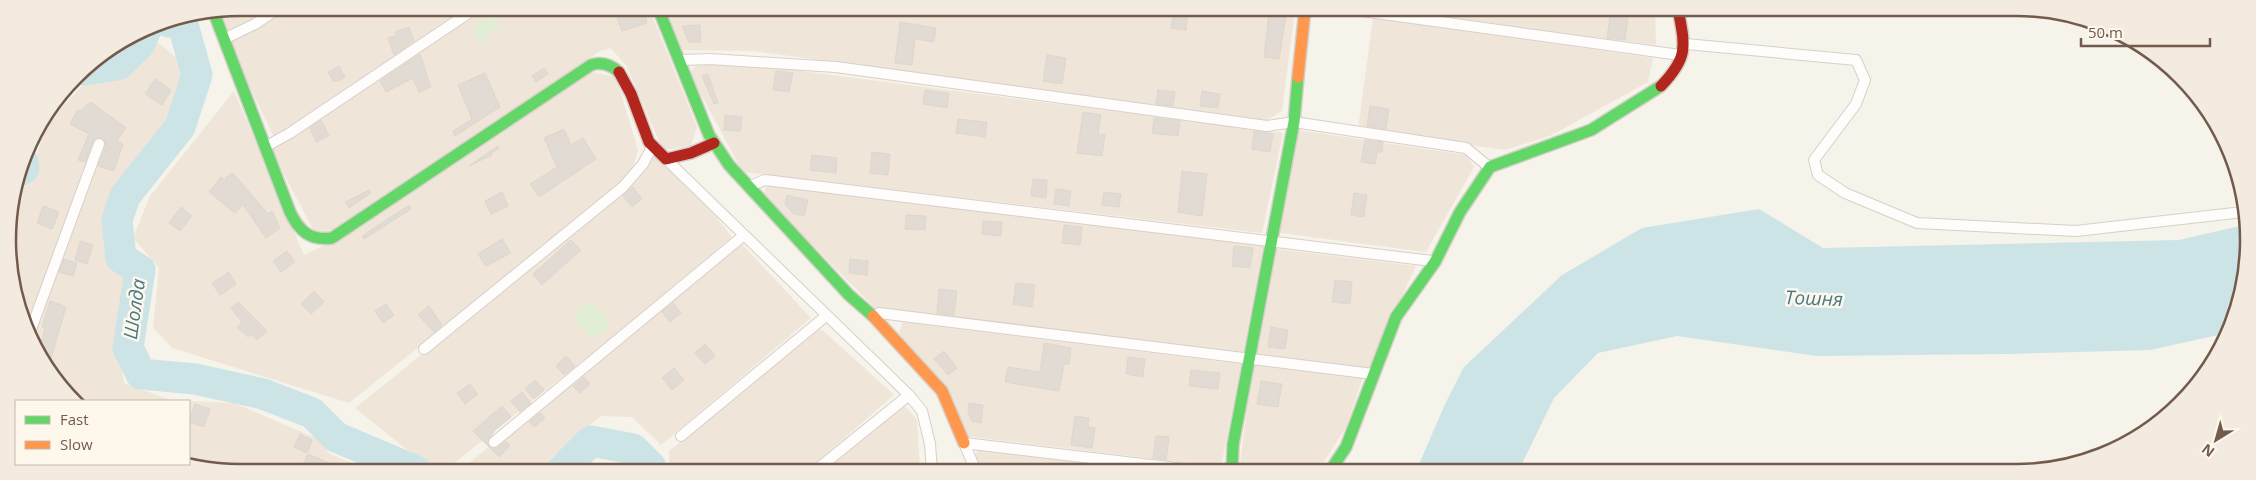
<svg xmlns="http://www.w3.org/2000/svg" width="2256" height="480" viewBox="0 0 2256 480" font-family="'Open Sans',sans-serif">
<rect width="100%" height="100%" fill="#f6f3eb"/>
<g fill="#efe6d9">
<polygon points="240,8 269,8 244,24 227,30 218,12"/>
<polygon points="283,8 468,8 274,137 229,44"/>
<polygon points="483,8 649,8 697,127 691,146 663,150 627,67 611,48 600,51 332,230 314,231 270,148"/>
<polygon points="660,8 1289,9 1295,9 1282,111 1267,120 753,51 678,50"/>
<polygon points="1374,9 1655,9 1656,45"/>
<polygon points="1373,18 1653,58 1648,82 1552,135 1505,150 1358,129"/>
<polygon points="152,38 191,69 158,135 107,217 114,265 133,283 118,343 124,383 170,400 234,403 318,439 330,454 370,471 210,471 188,464 189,401 76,401 65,393 20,314 8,225 18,183 29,178 47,124 89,78 123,70"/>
<polygon points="739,63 1283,133 1262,233 743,172 689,73 697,65"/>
<polygon points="587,71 616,77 638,150 632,171 603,199 349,403 172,348 153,328 159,268 133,238 150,196 234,91 304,255 334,241"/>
<polygon points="1298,130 1466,155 1474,167 1426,252 1280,233"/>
<polygon points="654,156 706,204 732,237 600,347 444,471 433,471 355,408 637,181"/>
<polygon points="768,184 1263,246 1243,352 874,307 763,195"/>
<polygon points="741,243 811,318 661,445 632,417 601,416 551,458 541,471 459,471"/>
<polygon points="1277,249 1416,266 1368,369 1257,354"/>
<polygon points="903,322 1241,364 1221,467 964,436 899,332"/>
<polygon points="819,327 894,395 807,471 669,471 669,451"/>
<polygon points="1253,363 1363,377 1346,427 1318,471 1239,471"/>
<polygon points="905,406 917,420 920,471 820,471"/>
<polygon points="979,448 1158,471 980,471 973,459"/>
</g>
<g fill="#e2edd6">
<polygon points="492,16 500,29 490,31 487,42 483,44 475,37 475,24"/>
<polygon points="585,304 594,304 608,321 607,330 593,338 578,326 576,312"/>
</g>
<polygon fill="#cde4e6" points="1759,209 1823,248 2179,240 2244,225 2247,270 2227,333 2150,350 2007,354 1817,356 1677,336 1598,353 1554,398 1518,472 1416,471 1446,402 1464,367 1562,275 1642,228"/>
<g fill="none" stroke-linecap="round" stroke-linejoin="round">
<g stroke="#cde4e6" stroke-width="31">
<polyline points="169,22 182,21 197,75 180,127 125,196 117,220 121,258 140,270 128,348 141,374 195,379 263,394 312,413 336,437 416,471"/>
<polyline points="84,70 118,65 139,45 147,28"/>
<polyline points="21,170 24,168 23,162"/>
<polyline points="561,471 591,441 633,449 651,467 652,471"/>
</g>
</g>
<g fill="#e2dbd3" stroke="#dfd6cd">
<polygon points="643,8 647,23 622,31 617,17"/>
<polygon points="1174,9 1188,9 1186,30 1171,28"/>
<polygon points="1611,9 1629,9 1625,40 1607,38"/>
<polygon points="1269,12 1286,15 1279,59 1264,57"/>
<polygon points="900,22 936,28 934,42 915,39 912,65 895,63"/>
<polygon points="700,25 701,42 689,42 682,26"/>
<polygon points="409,27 414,41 394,55 388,38 397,35 395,32"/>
<polygon points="420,54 431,87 419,92 413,78 386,92 380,81"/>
<polygon points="1047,55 1066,58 1062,84 1043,81"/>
<polygon points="339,66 345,77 338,81 333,81 328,72"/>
<polygon points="544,68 548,74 536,82 532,76"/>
<polygon points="776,71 793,73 789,92 773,90"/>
<polygon points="485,73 500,107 455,136 453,131 472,119 458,85"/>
<polygon points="708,74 718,103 714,104 702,76"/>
<polygon points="155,79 171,90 162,105 145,94"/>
<polygon points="925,90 949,93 947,108 923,104"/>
<polygon points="1158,90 1175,92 1173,106 1156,104"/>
<polygon points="1202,91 1220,94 1218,108 1200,106"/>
<polygon points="91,102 126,128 117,140 123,144 114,171 98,166 106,146 105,140 101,137 93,141 85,162 78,160 89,134 70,124 78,110 80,111"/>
<polygon points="1370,106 1389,109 1386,129 1367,126"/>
<polygon points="1083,112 1101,115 1098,134 1105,135 1102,156 1077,153"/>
<polygon points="725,115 742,117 740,131 724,130"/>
<polygon points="1154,118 1180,121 1178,136 1152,133"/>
<polygon points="958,119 987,122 985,137 956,133"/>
<polygon points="321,120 329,136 316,142 310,128"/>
<polygon points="564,129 571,145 583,138 596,159 539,197 530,184 557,167 544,138"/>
<polygon points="1254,131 1273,134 1270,152 1252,149"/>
<polygon points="1365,140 1383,142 1382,152 1377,152 1375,164 1361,162"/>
<polygon points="498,146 499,148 491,153 492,155 469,166"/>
<polygon points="872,152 890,154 888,175 870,173"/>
<polygon points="812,155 837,158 836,173 810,170"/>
<polygon points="1182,171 1207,174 1202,216 1178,212"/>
<polygon points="233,173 268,214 272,211 280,228 266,238 243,205 235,213 209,192 221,177 228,183 225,178"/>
<polygon points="1033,179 1047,180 1046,198 1031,196"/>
<polygon points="633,187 642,199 632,207 623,196"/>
<polygon points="1056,189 1071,191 1069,206 1054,204"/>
<polygon points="369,190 371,193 349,208 345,202"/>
<polygon points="502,192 508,206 491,214 485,201"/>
<polygon points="1104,192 1121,194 1119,207 1102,205"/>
<polygon points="1354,193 1367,195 1364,217 1351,215"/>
<polygon points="787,195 808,200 804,216 794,214 785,204"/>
<polygon points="409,205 411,209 364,239 362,236"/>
<polygon points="43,206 59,212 52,229 37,223"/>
<polygon points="181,207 192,216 180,231 169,223"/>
<polygon points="906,215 926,216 925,230 905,229"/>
<polygon points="983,221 1002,222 1001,236 982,234"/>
<polygon points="1064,225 1082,227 1080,245 1062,243"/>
<polygon points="502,239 511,253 486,266 478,254"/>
<polygon points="571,240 581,250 542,285 533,274"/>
<polygon points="80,241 93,245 87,264 75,260"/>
<polygon points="1234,246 1253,248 1250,268 1232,266"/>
<polygon points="287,251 295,262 281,272 273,261"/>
<polygon points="64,259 77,263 73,276 59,272"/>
<polygon points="850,259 868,261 867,275 849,273"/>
<polygon points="229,272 236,284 220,295 212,283"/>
<polygon points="1335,280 1352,282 1350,304 1332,302"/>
<polygon points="1016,283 1035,285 1032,307 1013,304"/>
<polygon points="939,289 957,291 954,315 937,313"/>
<polygon points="314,291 324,302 311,314 301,304"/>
<polygon points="50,301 66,307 49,365 33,338 42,340 45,328 42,327"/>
<polygon points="238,302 267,331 257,340 251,334 248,337 237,327 242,322 231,308"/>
<polygon points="673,303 681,313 670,322 662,312"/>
<polygon points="386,304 394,315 383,323 375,311"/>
<polygon points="429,306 442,325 434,332 418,315"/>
<polygon points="1271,327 1288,330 1285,349 1268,347"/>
<polygon points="1044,343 1071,348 1069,364 1064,364 1059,391 1005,382 1008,367 1040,372"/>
<polygon points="705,344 715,356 705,364 695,353"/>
<polygon points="944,351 957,368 948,375 934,359"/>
<polygon points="566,356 575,366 564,375 556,366"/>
<polygon points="1128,357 1145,359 1143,377 1126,374"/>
<polygon points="674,368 684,380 672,390 662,378"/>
<polygon points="1191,370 1220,373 1218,389 1189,386"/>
<polygon points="584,377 590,384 580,393 573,386"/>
<polygon points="535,380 544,390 534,399 525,389"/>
<polygon points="1261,381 1282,384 1278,407 1257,404"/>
<polygon points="470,384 478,394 465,404 457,393"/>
<polygon points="522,392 531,403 520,412 511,401"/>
<polygon points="969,403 983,405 981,423 972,421 968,413"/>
<polygon points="195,404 210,409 204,427 189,422"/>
<polygon points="502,406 511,417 495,430 487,443 492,449 498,448 506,441 510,446 499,457 473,431"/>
<polygon points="540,413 545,418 534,427 529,422"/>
<polygon points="1075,416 1089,418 1088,427 1095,428 1092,448 1071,445"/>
<polygon points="300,434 312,440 307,453 294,447"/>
<polygon points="1156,436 1169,437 1166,460 1153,458"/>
<polygon points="308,454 346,470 346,471 300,471"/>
</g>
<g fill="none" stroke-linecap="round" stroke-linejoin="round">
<g stroke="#d6d0c9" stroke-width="12">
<g id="lane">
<polyline points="1347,9 1680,55"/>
<polyline points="224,39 255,24 279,8"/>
<polyline points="1686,44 1856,60 1865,80 1856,104 1814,160 1818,175 1845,193 1917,223 2076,231 2243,212"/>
<polyline points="682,60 710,59 836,67 1267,126 1294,122 1466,148 1489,167"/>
<polyline points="265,147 290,133 476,8"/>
<polyline points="669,162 909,395 922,411 930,444 932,471"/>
<polyline points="750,186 765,180 1432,261"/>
<polyline points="879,313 1373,374"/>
<polyline points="30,332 99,144"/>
<polyline points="424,349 623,187 643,164 652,147"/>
<polyline points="681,436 826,316"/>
<polyline points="494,442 743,236"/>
<polyline points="815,471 909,395"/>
<polyline points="976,471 964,443 1202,471"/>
</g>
</g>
<g stroke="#d5cfc8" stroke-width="14">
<g id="fast">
<polyline points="658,8 709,135 729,165 849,295 873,316"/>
<path d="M214,13L290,212C299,231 310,241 332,238L591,65C602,61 611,65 619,72"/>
<polyline points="1232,471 1233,445 1294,122 1298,77"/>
<polyline points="1330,471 1346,447 1396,317 1435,262 1460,212 1490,167 1591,130 1661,86"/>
</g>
</g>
<g stroke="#d5cfc8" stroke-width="14">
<g id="slow">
<polyline points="1298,77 1305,9"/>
<polyline points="873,316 942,391 964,443"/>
</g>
</g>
<g stroke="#d5cfc8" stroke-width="14">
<g id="jam">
<polyline points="619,72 631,94 649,142 666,159 691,153 714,143"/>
<path d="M1661,86C1689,57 1685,46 1678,9"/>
</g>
</g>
<use href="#lane" stroke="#fefdfc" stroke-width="10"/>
<use href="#fast" stroke="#63d668" stroke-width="11"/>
<use href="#slow" stroke="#ff974d" stroke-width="11"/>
<use href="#jam" stroke="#b3261e" stroke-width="11"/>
</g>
<g text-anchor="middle" stroke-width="5" stroke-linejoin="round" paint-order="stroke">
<g font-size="19" font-style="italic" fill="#477985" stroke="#fef8ec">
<text transform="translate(1814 298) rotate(2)" y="7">Тошня</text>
<text transform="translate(134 309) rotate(-82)" y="7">Шолда</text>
</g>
</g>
<path d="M0 0H2256V480H0ZM240 16H2016A224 224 0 0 1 2240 240V240A224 224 0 0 1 2016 464H240A224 224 0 0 1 16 240V240A224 224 0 0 1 240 16Z" fill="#f3ebdf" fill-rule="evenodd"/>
<path fill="none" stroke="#735b4c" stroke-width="2.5" d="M240 16H2016A224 224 0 0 1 2240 240V240A224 224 0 0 1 2016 464H240A224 224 0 0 1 16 240V240A224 224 0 0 1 240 16Z"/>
<rect x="15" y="400" width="175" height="65" fill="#fef8ec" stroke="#c6b9ac"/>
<rect x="25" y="416" width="25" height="8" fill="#63d668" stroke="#c6b9ac"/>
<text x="60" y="425" font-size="15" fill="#735b4c">Fast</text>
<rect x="25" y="441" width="25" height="8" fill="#ff974d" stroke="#c6b9ac"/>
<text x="60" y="450" font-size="15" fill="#735b4c">Slow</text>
<g transform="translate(2216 440) rotate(217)" stroke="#fef8ec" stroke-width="4" paint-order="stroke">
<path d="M0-4L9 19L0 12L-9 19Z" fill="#735b4c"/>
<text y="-8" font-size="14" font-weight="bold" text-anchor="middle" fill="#735b4c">N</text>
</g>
<path d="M2081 38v8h129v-8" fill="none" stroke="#735b4c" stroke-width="2.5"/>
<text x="2088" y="38" font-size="15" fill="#735b4c" stroke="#fef8ec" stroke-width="4" paint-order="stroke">50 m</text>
</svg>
